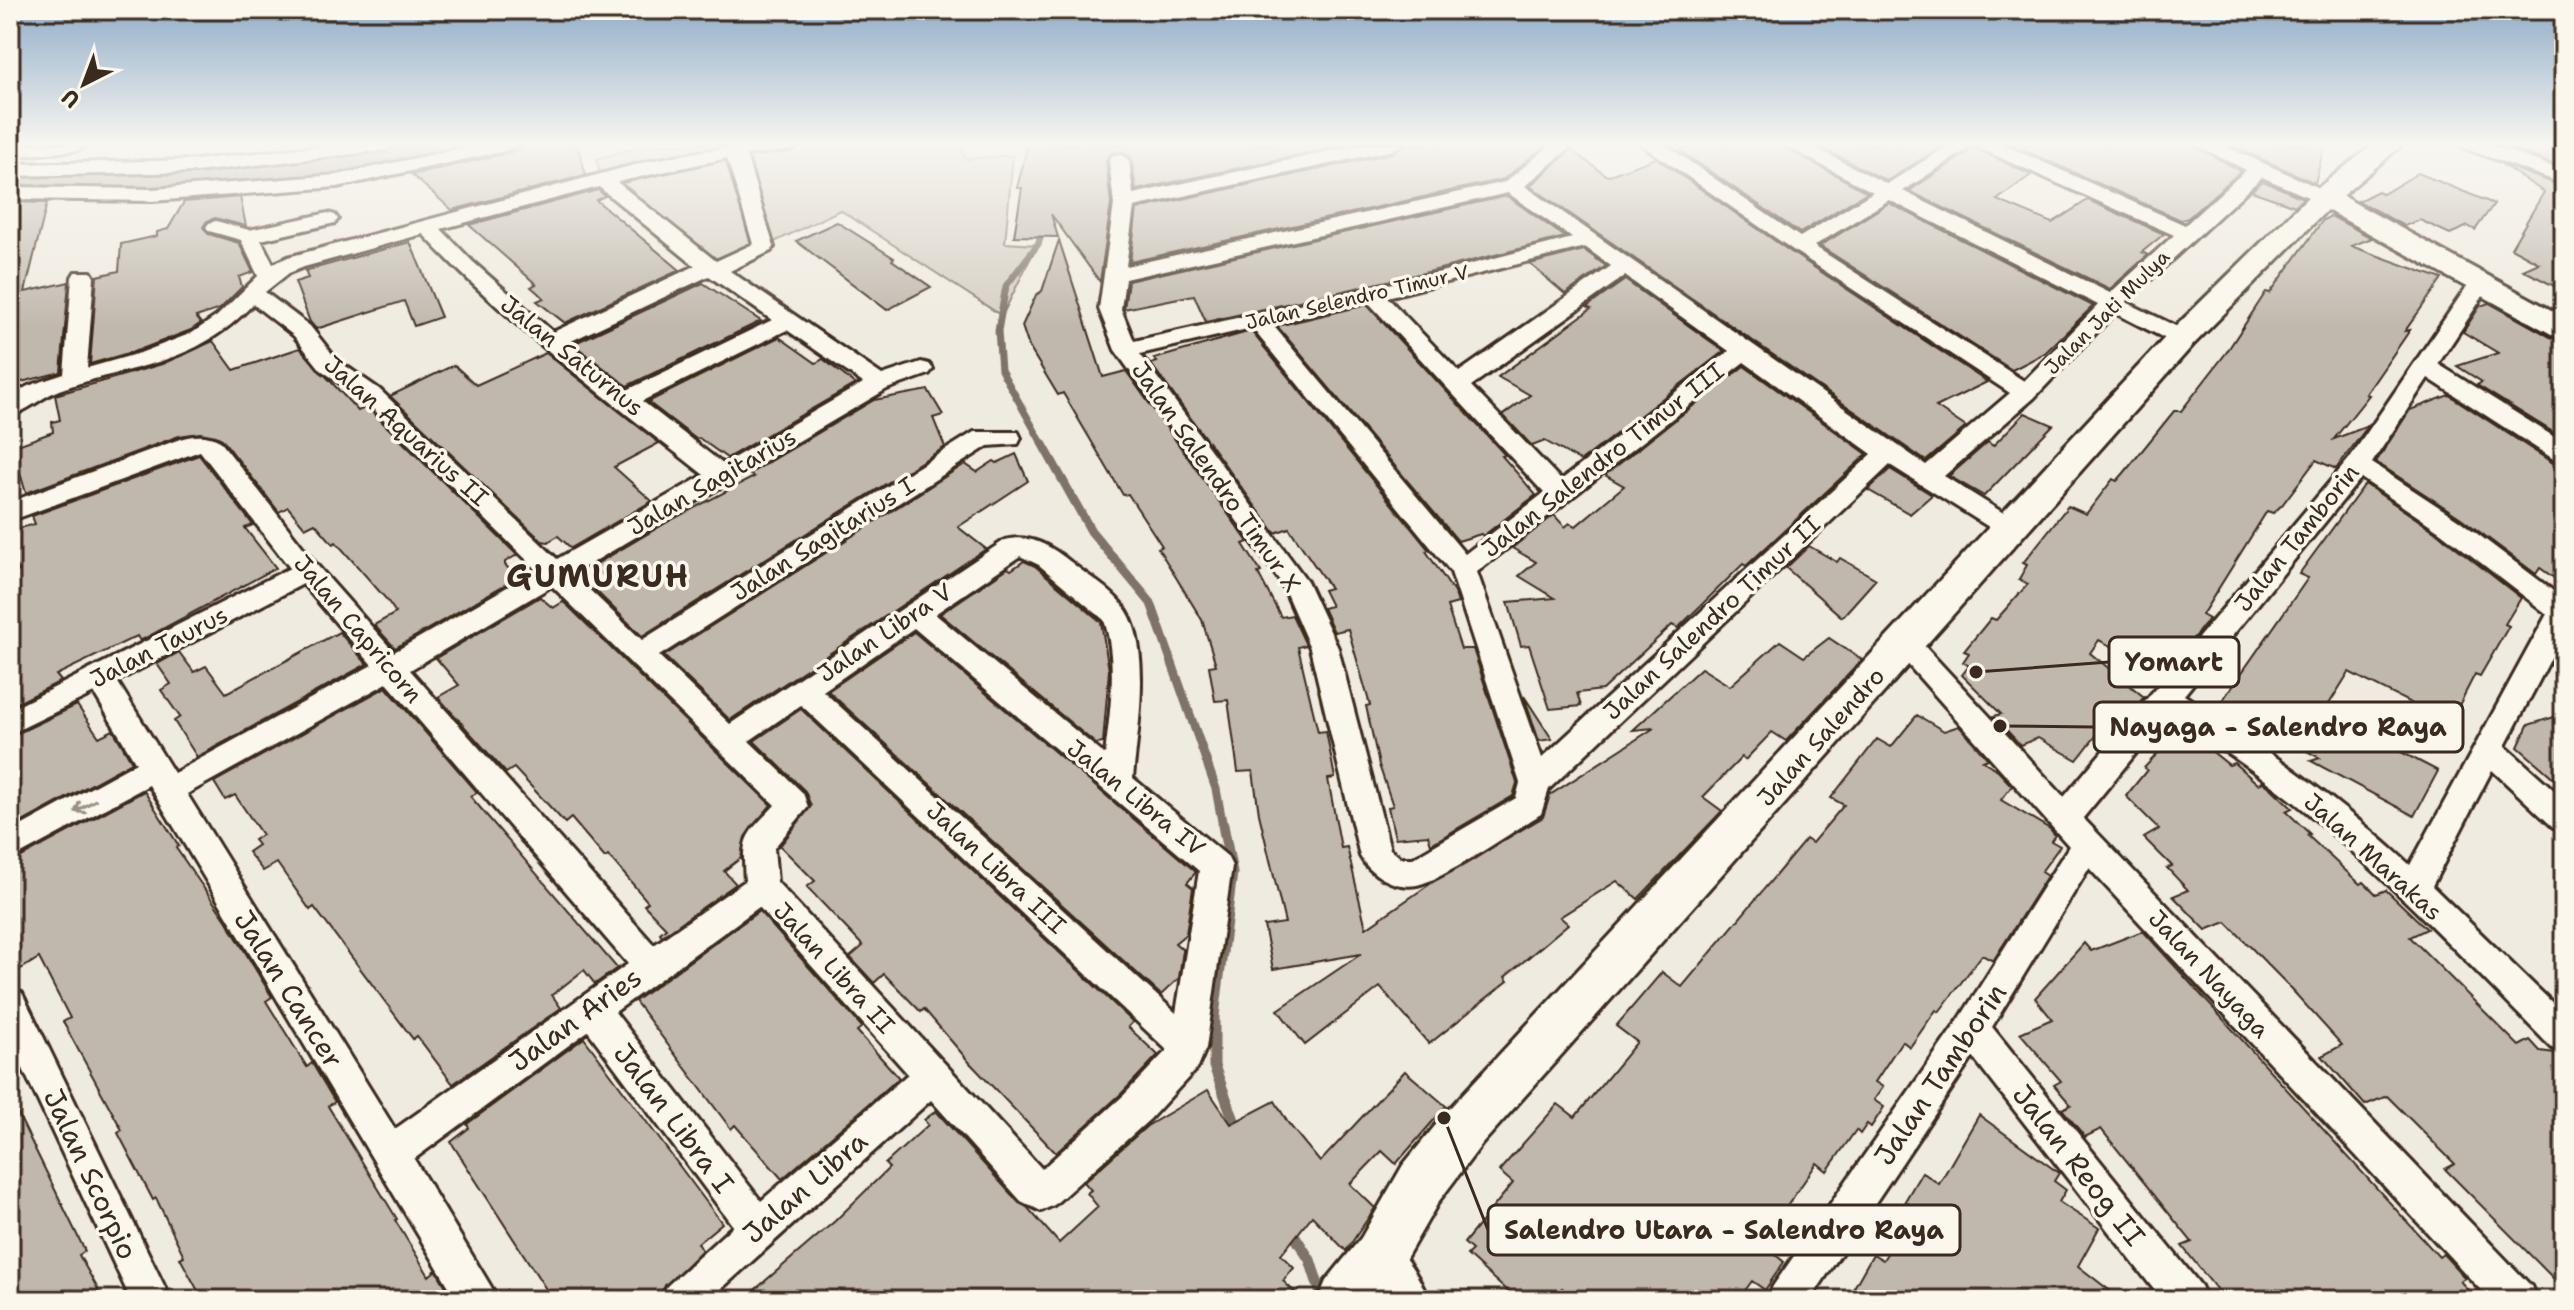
<svg xmlns="http://www.w3.org/2000/svg" width="2574" height="1310" viewBox="0 0 2574 1310" font-family="'Shantell Sans',sans-serif">
<rect width="100%" height="100%" fill="#f0ebe0"/>
<filter id="ink" filterUnits="userSpaceOnUse"><feTurbulence type="fractalNoise" baseFrequency=".0125" numOctaves="2"/><feDisplacementMap in="SourceGraphic" scale="16" xChannelSelector="R" yChannelSelector="G"/><feConvolveMatrix kernelMatrix="1 2 1 2 8 2 1 2 1" color-interpolation-filters="sRGB"/></filter>
<g filter="url(#ink)">
<polygon fill="#d5cec3" stroke="#887c70" stroke-width="2" points="646,144 959,144 966,159 1013,155 1005,243 1037,245 1002,316 840,210 719,269 599,171 597,159"/>
<g fill="none" stroke-linecap="round" stroke-linejoin="round">
<polyline stroke="#7f7367" stroke-width="7" points="1043,445 1001,370 998,331 1006,286 1038,244 1045,225"/>
<polyline stroke="#7f7367" stroke-width="9" points="1042,443 1091,531 1151,603 1216,789 1223,827"/>
<g stroke="#7f7367" stroke-width="11">
<polyline points="1223,825 1232,873 1214,1016 1214,1066 1239,1134"/>
<polyline points="1289,1227 1310,1260 1323,1300"/>
</g>
<polygon fill="#aca397" fill-rule="evenodd" points="399,144 482,144 477,152 463,156 349,177 218,193 10,193 10,169 218,169"/>
</g>
<g fill="#c0b8ad" stroke="#3b2a1e" stroke-width="2">
<polygon points="521,144 577,144 586,175 452,210 412,175 509,153 520,149"/>
<polygon points="1028,144 1349,144 1136,190 1131,157 1121,151 1111,153 1106,160 1111,204 1100,282 1051,214 1058,237 1014,236 1022,188 1017,188"/>
<polygon points="1405,144 1547,144 1504,179 1130,262 1137,209 1393,153"/>
<polygon points="1696,144 1779,144 1867,192 1800,233 1679,150"/>
<polygon points="1814,144 1945,144 1887,181"/>
<polygon points="2010,144 2191,144 2241,171 2188,218 2181,220"/>
<polygon points="2228,144 2325,144 2315,183"/>
<polygon points="2513,144 2564,144 2564,168 2510,148"/>
<polygon points="1975,148 2031,175 1997,200 2052,223 2088,200 2164,234 2142,252 2148,255 2110,289 1909,191"/>
<polygon points="1571,150 1607,176 1656,158 1791,252 1987,382 1936,407 1966,427 1926,461 1530,186"/>
<polygon points="2501,164 2564,187 2564,291 2523,270 2539,263 2511,248 2544,192"/>
<polygon points="2418,173 2494,204 2475,230 2468,226 2450,234 2420,220 2404,226 2358,201 2378,191 2383,194"/>
<polygon points="2263,181 2303,198 2295,206 2251,191"/>
<polygon points="598,190 605,196 596,200 680,270 565,323 537,301 544,298 531,287 536,284 469,225"/>
<polygon points="1507,196 1565,237 1432,271 1206,322 1194,295 1124,309 1128,281"/>
<polygon points="240,197 246,226 215,218 207,221 203,227 208,234 239,243 253,272 239,277 242,287 220,309 196,317 201,323 191,330 139,350 90,364 97,276 119,271 121,244 157,236 157,232 168,229 184,202"/>
<polygon points="10,202 47,203 25,292 69,282 61,372 10,385 10,240 17,217 10,225"/>
<polygon points="1889,203 2093,306 2045,353 2012,370 1820,246"/>
<polygon points="2331,216 2372,238 2351,246 2442,279 2405,331 2410,330 2366,394 2369,395 2334,439 2368,426 2336,469 2316,460 2282,505 2273,513 2267,511 2202,615 2209,619 2164,674 2099,640 2090,653 2144,697 2126,719 2114,713 2077,760 2038,738 2020,745 1994,716 2001,714 1962,675 1969,666 1963,662 1969,653 1964,651 1991,618 1996,620 2028,584 2019,579 2027,565 2023,563 2068,506 2086,514 2113,479 2117,481 2124,473 2174,411 2181,411 2226,353 2266,292 2270,293 2323,220"/>
<polygon points="837,222 894,258 892,260 931,287 887,310 796,241"/>
<polygon points="1059,240 1103,377 1126,371 1248,542 1243,544 1261,572 1258,573 1281,617 1292,615 1306,645 1298,647 1318,732 1326,731 1335,778 1328,779 1341,848 1347,847 1366,928 1433,882 1543,817 1550,795 1654,728 1633,730 1701,668 1730,686 1780,641 1804,657 1829,638 1862,660 1786,741 1772,732 1745,760 1742,757 1703,797 1722,811 1638,899 1617,881 1560,917 1568,924 1505,977 1508,981 1429,1044 1380,987 1305,1045 1278,1010 1361,954 1273,969 1264,926 1285,923 1259,814 1253,771 1238,772 1228,700 1215,701 1209,666 1216,665 1202,620 1158,548 1162,546 1128,494 1123,495 1063,393 1058,395 1029,347 1022,326 1036,295 1042,291"/>
<polygon points="410,242 441,317 414,326 404,301 316,329 310,322 295,282 308,278 305,271"/>
<polygon points="1584,250 1606,266 1565,294 1530,264"/>
<polygon points="1625,280 1724,351 1581,461 1545,441 1532,446 1503,415 1530,395 1498,377 1591,309 1587,307"/>
<polygon points="703,283 761,321 627,386 573,344"/>
<polygon points="2489,303 2552,338 2564,341 2564,439 2477,385 2482,382 2457,366 2498,353 2463,332 2480,306"/>
<polygon points="1367,305 1505,455 1502,456 1536,495 1483,536 1481,534 1458,541 1277,326"/>
<polygon points="1251,331 1429,550 1426,551 1455,594 1458,603 1447,606 1461,649 1473,649 1517,783 1513,796 1431,844 1428,835 1395,838 1388,807 1393,806 1379,765 1366,706 1370,705 1348,629 1334,632 1323,608 1331,606 1323,590 1330,588 1289,528 1275,533 1151,364 1157,362 1154,359"/>
<polygon points="779,337 816,363 823,359 855,384 727,458 699,438 696,439 648,402"/>
<polygon points="213,341 234,370 300,348 358,411 367,407 517,555 505,562 505,565 518,577 395,648 374,625 396,613 387,600 336,542 333,544 315,523 305,528 288,507 279,512 222,439 216,436 200,433 179,436 26,493 12,447 53,432 52,422 60,420 55,395 162,364"/>
<polygon points="546,353 659,443 614,467 652,501 571,548 558,536 548,542 542,541 390,396 454,365 476,385"/>
<polygon points="1744,366 1867,454 1746,566 1743,564 1678,628 1672,625 1602,690 1577,693 1581,706 1550,709 1529,645 1521,646 1508,602 1555,598 1519,576 1536,562 1512,548 1554,515 1565,527 1570,523 1576,526 1624,486 1605,475"/>
<polygon points="928,390 943,415 933,418 945,447 642,636 595,590 610,582 593,566 671,520 754,477 749,474 874,400"/>
<polygon points="2449,395 2553,463 2564,465 2564,585 2540,568 2536,574 2461,518 2376,462 2410,410"/>
<polygon points="2025,413 2053,425 1984,496 1949,476 1988,442 1993,446"/>
<polygon points="1016,454 1028,481 958,527 986,549 730,720 664,656 965,464 977,472 994,461 997,463"/>
<polygon points="199,455 253,525 245,528 276,568 140,641 137,636 56,675 61,681 10,707 10,576 19,571 10,555 10,534 16,532 16,529 35,524 32,516"/>
<polygon points="1890,469 1932,495 1910,514 1868,490"/>
<polygon points="2365,484 2439,534 2521,598 2505,624 2509,626 2480,676 2475,674 2450,723 2349,672 2324,712 2438,771 2414,816 2311,761 2320,758 2220,704 2308,578 2299,574"/>
<polygon points="1809,546 1837,562 1840,558 1876,579 1842,617 1786,568"/>
<polygon points="1024,561 1035,566 1101,622 1109,670 1103,743 1096,744 940,614 1008,568 1011,570"/>
<polygon points="540,597 553,608 563,602 568,606 771,805 745,837 741,858 724,871 736,884 662,936 660,933 666,928 644,905 648,902 614,862 608,856 605,858 571,818 565,823 514,768 506,773 438,697 459,685 436,658"/>
<polygon points="339,632 367,664 197,757 174,721 180,717 161,690 171,684 157,664 179,652 194,672 206,666 226,693"/>
<polygon points="914,632 1196,872 1187,883 1193,888 1186,934 1175,943 1183,950 1179,978 1161,995 828,691"/>
<polygon points="386,687 477,792 471,797 617,968 595,984 584,970 552,995 561,1008 453,1084 417,1036 413,1039 314,907 310,910 277,863 263,871 248,852 258,845 254,840 262,835 235,795 225,800 214,782"/>
<polygon points="1524,696 1552,739 1539,741"/>
<polygon points="77,705 99,737 113,730 132,762 10,829 10,737"/>
<polygon points="801,709 1133,1022 1128,1027 1158,1055 1122,1093 1056,1153 970,1063 924,1009 921,1012 884,974 874,983 850,957 863,946 807,887 815,881 780,846 811,806 805,791 754,741"/>
<polygon points="2564,714 2564,787 2518,747 2528,725"/>
<polygon points="1917,715 1944,731 1959,726 1988,759 1983,761 1996,769 2012,786 2001,800 2050,829 2055,835 2051,841 2060,846 2041,872 2047,876 1993,961 1982,955 1939,1012 1936,1010 1910,1047 1902,1041 1875,1082 1883,1087 1874,1100 1884,1107 1871,1127 1867,1124 1860,1134 1856,1130 1827,1171 1817,1163 1783,1212 1792,1219 1770,1250 1784,1262 1765,1290 1752,1281 1738,1300 1576,1300 1562,1288 1553,1300 1517,1300 1467,1255 1472,1250 1464,1243 1513,1183 1499,1171 1558,1104 1575,1117 1637,1042 1616,1026 1662,972 1682,987 1806,839 1812,843 1844,805 1831,798 1877,739 1891,747"/>
<polygon points="2171,739 2181,747 2186,746 2192,750 2204,745 2229,765 2234,763 2258,784 2263,782 2271,788 2292,808 2286,811 2310,834 2307,835 2360,884 2364,882 2376,894 2386,890 2427,929 2410,937 2519,1046 2530,1040 2540,1051 2555,1053 2564,1064 2564,1289 2445,1169 2455,1164 2387,1096 2365,1105 2322,1056 2342,1045 2283,980 2226,922 2206,930 2173,896 2188,890 2167,868 2172,866 2144,838 2159,829 2126,796 2147,770 2144,768"/>
<polygon points="144,791 179,846 176,848 226,920 272,997 266,1001 307,1067 312,1063 335,1102 328,1106 397,1219 395,1220 429,1276 436,1270 454,1300 203,1300 180,1258 184,1256 156,1198 153,1200 118,1133 122,1130 63,1022 70,1018 39,958 19,970 10,952 10,863"/>
<polygon points="759,911 862,1027 857,1031 899,1078 782,1179 735,1125 731,1129 635,1001"/>
<polygon points="2143,931 2439,1257 2443,1254 2465,1278 2460,1281 2477,1300 2225,1300 2182,1246 2192,1242 2101,1129 2085,1137 2062,1109 2071,1105 2054,1085 2061,1081 2020,1033 2052,1019 2035,998 2084,943 2091,951"/>
<polygon points="584,1038 722,1223 698,1243 702,1250 662,1290 648,1300 553,1300 451,1142 469,1128 467,1124"/>
<polygon points="1405,1071 1446,1106 1396,1164 1382,1151 1350,1184 1375,1208 1346,1251 1312,1216 1281,1255 1294,1268 1283,1281 1303,1300 743,1300 835,1221 889,1168 885,1164 928,1125 924,1120 936,1111 1019,1203 1027,1207 1059,1243 1098,1207 1087,1193 1091,1190 1084,1182 1147,1126 1208,1090 1231,1124 1275,1101 1288,1123 1320,1162"/>
<polygon points="10,1098 85,1251 79,1255 99,1291 86,1300 10,1300"/>
<polygon points="1979,1115 2059,1173 2054,1181 2066,1190 2059,1202 2099,1228 2078,1266 2122,1300 1847,1300 1873,1254 1883,1260 1915,1208 1905,1201 1922,1172 1939,1184"/>
</g>
<g fill="none" stroke-linecap="round" stroke-linejoin="round">
<g stroke="#3b2a1e" stroke-width="6">
<g id="street">
<polygon points="89,144 79,150 10,157 10,145"/>
<polygon points="335,144 396,144 386,150 196,172 10,176 10,164 196,160"/>
<polygon points="481,144 518,144 508,150 337,187 152,201 10,199 10,187 152,189 337,175"/>
<path d="M744,144H801L791,150L746,155L774,247L771,251L730,271L882,375L921,362L929,364L933,369L929,374L887,389L573,574L642,640L974,432H1018L1021,438L1018,444L988,446L659,656L730,724L1005,540C1031,533 1052,547 1072,563C1089,577 1111,589 1124,607C1153,646 1137,733 1133,778L1227,856L1232,866L1206,1048L1198,1067L1150,1119L1054,1205L1041,1211L1021,1201L931,1100L709,1300H661L667,1286L733,1226L588,1031L414,1159L499,1300H457L149,785L10,860V832L136,763L94,693L10,734V710L290,568L200,451L10,521V502L180,439C195,435 206,434 220,441L316,564L394,652L537,570L363,399L321,370L294,336L253,304C194,367 133,364 59,390C42,397 27,411 10,416V396L28,386L64,374L72,277L75,272H91L94,277L87,368L140,353L192,333L217,316L258,276L241,240L209,231L206,227L209,223L216,221L249,230L328,213L335,215L338,219L335,223L261,240L273,264L288,257L653,160ZM727,158L753,244L716,261L617,182ZM599,187L695,266L553,332L472,261L441,229ZM423,234C507,324 607,398 704,475L557,559L379,389L337,360L310,326L265,292L289,273L304,267ZM709,276L772,320L627,390L567,343ZM787,330L863,383L723,464L642,401ZM1020,556L1039,565L1104,620C1118,662 1110,712 1105,755L935,614ZM303,584L372,665L174,773L117,681ZM552,586L775,805C744,838 742,835 745,881L654,945L410,670ZM914,628L1199,871L1176,1013L823,691ZM387,683L628,964L395,1129L187,794ZM801,705L1167,1050L1124,1095L1042,1169L777,882L774,848L808,807L803,793L749,741ZM759,907L908,1074L761,1201L615,1012Z"/>
<path d="M1364,144H1402L1392,150L1134,207L1126,266L1505,182L1552,144H1574L1525,186L1926,465L2010,393L1793,250L1641,144H1664L1800,237L1873,192L1782,144H1807L1887,184L1951,144H1975L1903,191L2110,293L2174,235L1979,148L1976,144H2002L2185,225L2246,170L2194,144H2220L2331,193L2334,197L2324,203L2317,201L2262,177L2126,302L2190,333L2193,338L2190,343H2174L2115,313L2034,398L1944,476L2018,522L2022,528L2018,534L2009,537L2000,534L1890,465L1549,789L1541,814C1513,831 1445,879 1417,885C1395,889 1370,875 1360,856L1310,648L1282,584L1115,350L1099,309L1114,204L1109,160L1112,156L1119,154L1129,160L1133,194ZM1508,193L1572,238L1433,274L1134,341L1121,309L1125,279ZM1889,200L2098,305L2024,381L1814,246ZM1585,247L1611,266L1459,372L1387,297ZM1625,276L1729,351L1561,480L1471,386ZM1368,302L1544,493L1465,554L1272,324ZM1252,328L1451,572L1520,783L1516,798L1413,858H1401L1390,849L1338,648L1307,581L1140,354ZM1744,362L1872,454L1542,758L1477,572Z"/>
<polygon points="2461,144 2489,144 2564,171 2564,184 2464,148"/>
<path d="M2482,275L2493,281L2438,364L2564,443V462L2555,460L2428,378L2372,463L2459,520L2564,599V633L2505,746L2564,799V831L2553,827L2492,770L2432,886L2564,1014V1053L2552,1048C2468,963 2386,876 2293,801C2253,769 2211,742 2168,714L2083,818L2531,1286L2537,1300H2490L2089,868L1992,1027L2201,1286L2207,1300H2162L1973,1057L1810,1300H1767L1773,1286L1960,1018L2069,846L1896,651L1892,644L1896,637L1906,634L1916,637L2064,797L2349,459L2474,276ZM2361,478L2441,532L2547,614L2410,865C2340,800 2264,747 2184,695Z"/>
<polygon points="10,988 22,993 171,1300 131,1300 10,1041"/>
<path d="M1379,1237C1402,1246 1419,1277 1429,1300H1386L1360,1256L1365,1242Z"/>
</g>
</g>
<g stroke="#3b2a1e" stroke-width="6">
<polygon id="secondary" points="2374,144 2403,144 2342,196 2564,317 2564,338 2553,335 2327,210 2193,345 1482,1144 1439,1201 1397,1274 1378,1300 1318,1300 1326,1281 1361,1238 1403,1165 1448,1110 2171,331 2314,191"/>
</g>
<use href="#street" fill="#fbf7ec" fill-rule="evenodd"/>
<use href="#secondary" fill="#fbf7ec" fill-rule="evenodd"/>
</g>
<defs><path id="oneway-shaft" d="M-6 0H5M1.5-3L5.5 0L1.5 3" fill="none" stroke-width="1.6" stroke-linecap="round" stroke-linejoin="round" transform="scale(2)"/></defs>
<use stroke="#9b9085" href="#oneway-shaft" transform="translate(85 806) rotate(151)"/>
</g>
<linearGradient id="sky" x2="0" y2="1"><stop stop-color="#90adc8"/><stop offset="0.44" stop-color="#f8f6f1"/><stop offset="1" stop-color="#f8f6f1" stop-opacity="0"/></linearGradient>
<rect width="2574" height="328" fill="url(#sky)"/>
<g text-anchor="middle" stroke-width="7" stroke-linejoin="round" paint-order="stroke">
<g font-size="20" fill="#3b2a1e" stroke="#fbf7ec">
<text transform="translate(1357 297) rotate(-13)" y="7">Jalan Selendro Timur V</text>
<text transform="translate(2107 312) rotate(-45)" y="7">Jalan Jati Mulya</text>
</g>
<g font-size="24" fill="#3b2a1e" stroke="#fbf7ec">
<text transform="translate(572 356) rotate(39)" y="8">Jalan Saturnus</text>
<text transform="translate(406 431) rotate(42)" y="8">Jalan Aquarius II</text>
<text transform="translate(1603 460) rotate(-38)" y="8">Jalan Salendro Timur III</text>
<text transform="translate(1216 477) rotate(55)" y="8">Jalan Salendro Timur X</text>
<text transform="translate(712 482) rotate(-30)" y="8">Jalan Sagitarius</text>
<text transform="translate(2297 538) rotate(-51)" y="8">Jalan Tamborin</text>
<text transform="translate(823 539) rotate(-32)" y="8">Jalan Sagitarius I</text>
<text transform="translate(1712 618) rotate(-43)" y="8">Jalan Salendro Timur II</text>
<text transform="translate(358 629) rotate(50)" y="8">Jalan Capricorn</text>
<text transform="translate(885 633) rotate(-34)" y="8">Jalan Libra V</text>
<text transform="translate(159 647) rotate(-27)" y="8">Jalan Taurus</text>
<text transform="translate(1821 737) rotate(-48)" y="8">Jalan Salendro</text>
<text transform="translate(1136 798) rotate(39)" y="8">Jalan Libra IV</text>
<text transform="translate(2373 857) rotate(42)" y="8">Jalan Marakas</text>
<text transform="translate(996 868) rotate(43)" y="8">Jalan Libra III</text>
<text transform="translate(834 968) rotate(48)" y="8">Jalan Libra II</text>
<text transform="translate(2209 974) rotate(47)" y="8">Jalan Nayaga</text>
</g>
<g font-size="28" fill="#3b2a1e" stroke="#fbf7ec">
<text transform="translate(289 989) rotate(58)" y="10">Jalan Cancer</text>
<text transform="translate(575 1019) rotate(-36)" y="10">Jalan Aries</text>
<text transform="translate(1940 1074) rotate(-56)" y="10">Jalan Tamborin</text>
<text transform="translate(674 1118) rotate(53)" y="10">Jalan Libra I</text>
<text transform="translate(2079 1165) rotate(52)" y="10">Jalan Reog II</text>
<text transform="translate(91 1174) rotate(65)" y="10">Jalan Scorpio</text>
<text transform="translate(805 1187) rotate(-41)" y="10">Jalan Libra</text>
</g>
<g font-size="32" font-weight="bold" letter-spacing="2" fill="#3b2a1e" stroke="#fbf7ec">
<text x="598" y="587">GUMURUH</text>
</g>
</g>
<path fill="none" stroke="#3b2a1e" stroke-width="3" d="M1976 672L2109 662M2000 726L2094 727M1444 1118L1488 1230"/>
<g fill="#3b2a1e" stroke="#fbf7ec" stroke-width="3">
<circle cx="1976" cy="672" r="8"/>
<circle cx="2000" cy="726" r="8"/>
<circle cx="1444" cy="1118" r="8"/>
</g>
<g fill="#fbf7ec" stroke="#3b2a1e" stroke-width="3">
<rect x="2109" y="637" width="130" height="50" rx="8"/>
<rect x="2094" y="702" width="369" height="50" rx="8"/>
<rect x="1488" y="1205" width="472" height="50" rx="8"/>
</g>
<g font-size="26" text-anchor="middle" font-weight="bold" fill="#3b2a1e">
<text x="2174" y="671">Yomart</text>
<text x="2278" y="736">Nayaga - Salendro Raya</text>
<text x="1724" y="1239">Salendro Utara - Salendro Raya</text>
</g>
<rect width="2574" height="1310" fill="none" stroke="#fbf7ec" stroke-width="40"/>
<rect x="20" y="20" width="2534" height="1270" fill="none" stroke="#3b2a1e" stroke-width="3" filter="url(#ink)"/>
<g transform="translate(84 84) rotate(222)" stroke="#fbf7ec" stroke-width="6" paint-order="stroke">
<path d="M0-6L14 30L0 20L-14 30Z" fill="#3b2a1e"/>
<text y="-12" font-size="22" font-weight="bold" text-anchor="middle" fill="#3b2a1e">U</text>
</g>
</svg>
